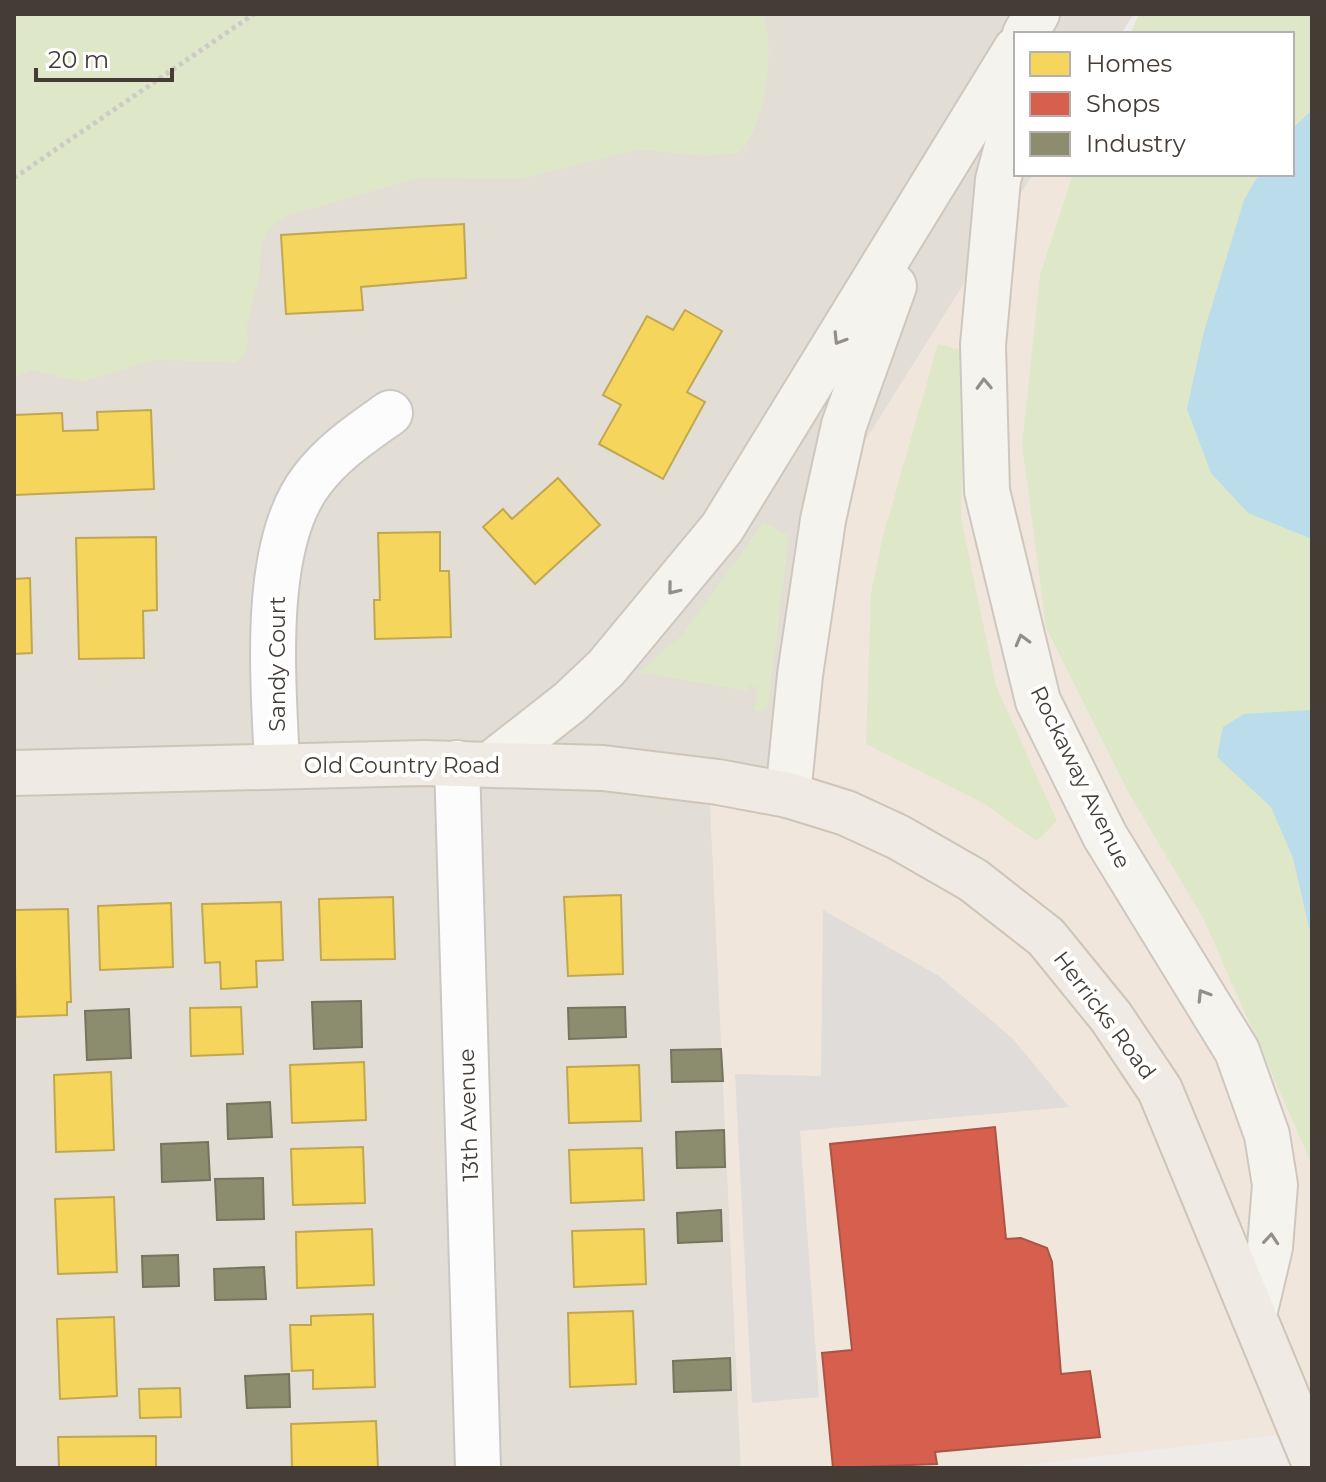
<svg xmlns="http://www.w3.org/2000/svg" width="1326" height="1482" viewBox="0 0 1326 1482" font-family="Montserrat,sans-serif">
<rect width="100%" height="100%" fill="#eeebe8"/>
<polygon fill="#e2ddd5" points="632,14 1134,14 1121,34 1016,34 1016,174 1033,174 821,511 792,795 709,779 741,1468 14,1468 14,377 180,308 253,225 507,152"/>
<polygon fill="#f1e6db" points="1033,174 1073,174 1040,275 1022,444 1046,628 1128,792 1204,920 1312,1165 1312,1431 1001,1468 741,1468 709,779 792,794 821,511"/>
<g fill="#dfe7c9">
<path d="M14,14H763C776,50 766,124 740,153L706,156L638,150L520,179L418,178L285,216L268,230L261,247L260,272L247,326L248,344L244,356L235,362L155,360L81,382L31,370L14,377Z"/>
<polygon points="1139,14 1312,14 1312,1165 1204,920 1128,792 1046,628 1022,444 1040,275 1073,174 1292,174 1292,34 1130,34"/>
<polygon points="938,344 965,351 961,518 996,686 1057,821 1037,841 983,803 866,744 871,593 882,540"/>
<polygon points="764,522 789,536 768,707 763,711 754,711 757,687 748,686 747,691 639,672 682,635"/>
</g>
<polygon fill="#e0dcd9" points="823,910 939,976 1012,1038 1069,1107 800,1131 819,1397 752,1403 735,1074 821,1076"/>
<g fill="#badceb">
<polygon points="1312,110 1312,539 1248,513 1211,473 1187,409 1203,335 1244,200 1259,174 1292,174 1292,129"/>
<polygon points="1312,710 1312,940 1293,858 1271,807 1217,757 1223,727 1244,714"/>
</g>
<g fill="#f6d55c" stroke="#c1a750" stroke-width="2">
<polygon points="464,224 466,278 361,287 363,310 286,314 281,235"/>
<polygon points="685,310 722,331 687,392 705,402 663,479 599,444 621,405 603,395 647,316 673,330"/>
<polygon points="151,410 154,489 15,495 14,415 62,413 63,431 98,430 97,412"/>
<polygon points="558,478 600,525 535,584 483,527 503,509 512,519"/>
<polygon points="440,532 440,571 449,571 451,637 375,639 374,600 380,600 378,533"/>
<polygon points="156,537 157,610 143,611 144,658 79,659 76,538"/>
<polygon points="30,578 32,653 14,654 14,579"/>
<polygon points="621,895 623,974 568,976 564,897"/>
<polygon points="393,897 395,959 321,960 319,899"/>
<polygon points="281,902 283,960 256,961 257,987 221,989 220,962 205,963 202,904"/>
<polygon points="171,903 173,967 100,970 98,906"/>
<polygon points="68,909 71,1002 67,1002 67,1015 16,1017 14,910"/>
<polygon points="241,1007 243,1054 191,1056 190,1008"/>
<polygon points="364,1062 366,1120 292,1123 290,1065"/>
<polygon points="639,1065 641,1121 569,1123 567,1067"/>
<polygon points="111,1072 114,1150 56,1152 54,1075"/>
<polygon points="363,1147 365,1203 293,1205 291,1149"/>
<polygon points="642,1148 644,1200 571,1203 569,1150"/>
<polygon points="114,1197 117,1272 58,1274 55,1199"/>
<polygon points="372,1229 374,1285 297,1288 296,1232"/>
<polygon points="644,1229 646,1284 574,1287 572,1231"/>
<polygon points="633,1311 636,1384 570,1387 568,1313"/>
<polygon points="373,1314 375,1387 313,1389 313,1370 292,1371 290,1325 311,1325 311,1316"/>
<polygon points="114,1317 117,1396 60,1399 57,1319"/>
<polygon points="180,1388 181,1417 140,1418 139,1389"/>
<polygon points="376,1421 378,1468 292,1468 291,1424"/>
<polygon points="156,1436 156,1468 59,1468 58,1437"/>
</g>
<polygon fill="#d6604d" stroke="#aa5546" stroke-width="2" points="995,1127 1006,1239 1021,1238 1047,1248 1052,1262 1061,1374 1090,1371 1100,1437 935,1452 937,1464 833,1468 822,1353 852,1350 830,1144"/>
<g fill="#8c8c6e" stroke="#76745d" stroke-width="2">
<polygon points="361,1001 362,1047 314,1049 312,1002"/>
<polygon points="625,1007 626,1037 569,1039 568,1008"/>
<polygon points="129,1009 131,1058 87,1060 85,1011"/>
<polygon points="721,1049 723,1081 672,1082 671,1050"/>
<polygon points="270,1102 272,1137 228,1139 227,1104"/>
<polygon points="724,1130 725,1167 677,1168 676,1132"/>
<polygon points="208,1142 210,1180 162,1182 161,1144"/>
<polygon points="263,1178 264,1219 217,1220 215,1179"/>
<polygon points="721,1210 722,1241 678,1243 677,1213"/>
<polygon points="178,1255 179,1286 143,1287 142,1256"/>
<polygon points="264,1267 266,1299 215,1300 214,1269"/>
<polygon points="730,1358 731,1390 674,1392 673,1361"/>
<polygon points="289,1374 290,1407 247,1408 245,1376"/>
</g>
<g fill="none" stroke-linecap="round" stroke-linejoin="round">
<g stroke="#cac7c4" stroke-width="48">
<g id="minor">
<polyline points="457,763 478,1468"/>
<path d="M277,766C274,685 260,547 312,480C333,452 362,433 390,413"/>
</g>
</g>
<g stroke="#cdc7bf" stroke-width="48">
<g id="secondary">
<polyline points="1025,34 1037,14"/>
<polyline points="1016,112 998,180 983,345 987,491 1038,701 1105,836 1237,1051 1267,1135 1275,1185 1270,1247 1254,1315"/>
<polyline points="491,764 570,702 606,668 722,528 1016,49"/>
<polyline points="788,795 800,675 823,520 844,425 894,286"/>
</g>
</g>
<g stroke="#cfc5b6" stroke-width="48">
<polyline id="primary" points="14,773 424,763 603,768 718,782 788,795 846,813 898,837 973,880 1046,937 1111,1017 1160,1090 1312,1457"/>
</g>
<polyline stroke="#cdcac7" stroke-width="5" stroke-dasharray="4 4" stroke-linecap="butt" points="14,178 254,14"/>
<use href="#minor" stroke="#fcfcfc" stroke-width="44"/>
<use href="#secondary" stroke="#f5f3ee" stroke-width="44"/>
<use href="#primary" stroke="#efeae3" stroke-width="44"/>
</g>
<defs><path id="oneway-chevron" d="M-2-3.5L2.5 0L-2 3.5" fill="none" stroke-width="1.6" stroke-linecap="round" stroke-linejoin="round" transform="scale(2)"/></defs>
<g stroke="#948e88">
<use href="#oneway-chevron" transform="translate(839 339) rotate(122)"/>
<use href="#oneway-chevron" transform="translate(984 384) rotate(-92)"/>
<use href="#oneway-chevron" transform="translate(673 589) rotate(129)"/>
<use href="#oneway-chevron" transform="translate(1022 640) rotate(-105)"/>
<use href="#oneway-chevron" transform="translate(1203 995) rotate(-122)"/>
<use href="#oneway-chevron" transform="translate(1271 1239) rotate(-85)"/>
</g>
<g text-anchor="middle" stroke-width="8" stroke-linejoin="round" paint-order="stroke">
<g font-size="22" fill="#443c35" stroke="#fff">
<text transform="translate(277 664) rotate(-90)" y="8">Sandy Court</text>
<text x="402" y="773">Old Country Road</text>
<text transform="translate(1081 777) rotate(64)" y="8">Rockaway Avenue</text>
<text transform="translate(1105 1015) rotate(53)" y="8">Herricks Road</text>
<text transform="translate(468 1115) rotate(-92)" y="8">13th Avenue</text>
</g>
</g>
<rect width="1326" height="1482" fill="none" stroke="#443c35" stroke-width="32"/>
<rect x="1014" y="32" width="280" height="144" fill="#ffffff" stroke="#b4b1ae" stroke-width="2"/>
<rect x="1030" y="52" width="40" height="24" fill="#f6d55c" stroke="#b4b1ae" stroke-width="2"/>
<text x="1086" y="72" font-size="24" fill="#443c35">Homes</text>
<rect x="1030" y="92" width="40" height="24" fill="#d6604d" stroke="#b4b1ae" stroke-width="2"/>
<text x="1086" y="112" font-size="24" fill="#443c35">Shops</text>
<rect x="1030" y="132" width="40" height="24" fill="#8c8c6e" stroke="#b4b1ae" stroke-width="2"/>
<text x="1086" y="152" font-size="24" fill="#443c35">Industry</text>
<path d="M36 68v12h136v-12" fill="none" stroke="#443c35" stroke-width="4"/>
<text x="48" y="68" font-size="24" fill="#443c35" stroke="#ffffff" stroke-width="6" paint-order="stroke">20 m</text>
</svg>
